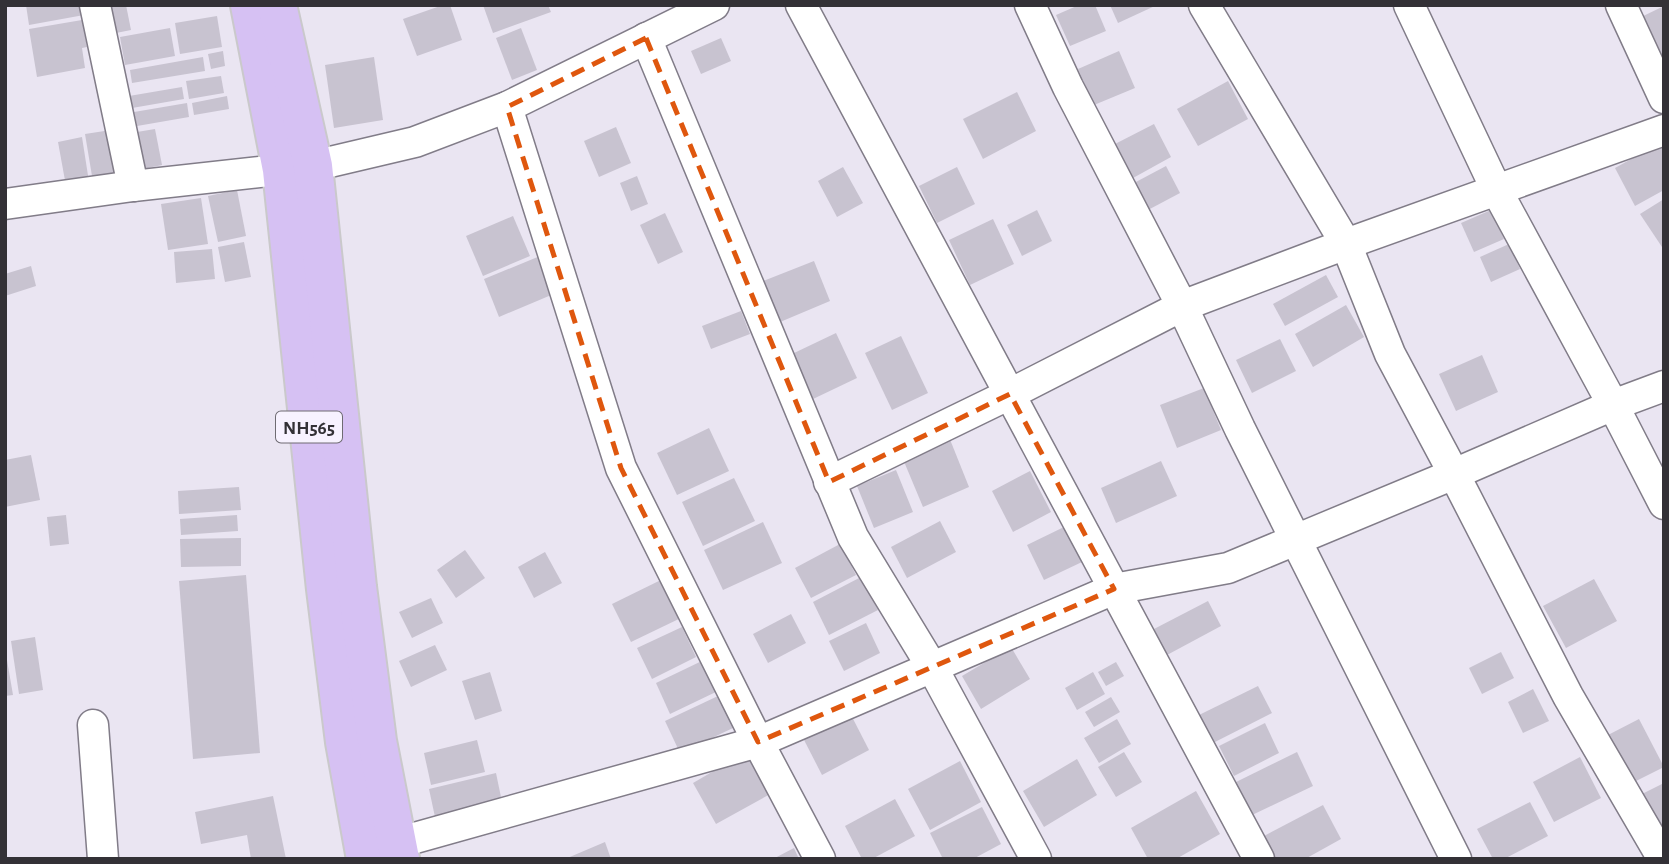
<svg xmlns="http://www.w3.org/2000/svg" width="1669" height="864" viewBox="0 0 1669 864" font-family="'Alegreya Sans',sans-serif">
<rect width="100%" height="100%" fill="#eae5f2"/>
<g fill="#c8c3d0">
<polygon points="26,5 82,5 84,15 29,25"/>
<polygon points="111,5 126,5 131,30 116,33"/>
<polygon points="443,5 450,5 462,40 417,56 403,19"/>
<polygon points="483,5 548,5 551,12 493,33"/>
<polygon points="1079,5 1095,5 1106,31 1070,46 1056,15"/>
<polygon points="1110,5 1157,5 1118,23"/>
<polygon points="1664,6 1664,55 1656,59 1637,19"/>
<polygon points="217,16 222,47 180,54 175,23"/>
<polygon points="82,20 87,47 82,48 85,68 37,77 29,29"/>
<polygon points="170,28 175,56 125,65 120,37"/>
<polygon points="521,28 537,70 512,80 496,38"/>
<polygon points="721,38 731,61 701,74 691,51"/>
<polygon points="223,51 225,66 211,69 208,54"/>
<polygon points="1119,51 1135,88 1094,105 1078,69"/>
<polygon points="203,57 205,71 132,83 130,70"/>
<polygon points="374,57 383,120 334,128 325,65"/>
<polygon points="221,76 224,93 189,99 186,81"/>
<polygon points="1228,81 1248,119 1198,146 1177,109"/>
<polygon points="182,87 184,99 132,108 129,96"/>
<polygon points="1017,92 1036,131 983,159 963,119"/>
<polygon points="227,96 229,109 194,115 192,103"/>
<polygon points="187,103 189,117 137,126 134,112"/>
<polygon points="1154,124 1171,157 1133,178 1115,144"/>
<polygon points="616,127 631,163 599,177 584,141"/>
<polygon points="155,129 162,165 143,169 137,132"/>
<polygon points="111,130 119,178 93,182 85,134"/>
<polygon points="82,137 89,182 66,186 58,142"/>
<polygon points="1664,141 1664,190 1635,206 1615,168"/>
<polygon points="1166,166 1180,193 1148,210 1134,183"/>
<polygon points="843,167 863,203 837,217 818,181"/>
<polygon points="957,167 975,204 937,223 919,186"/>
<polygon points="637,176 648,204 631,211 620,183"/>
<polygon points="237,190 246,236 218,242 208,196"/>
<polygon points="201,198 208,244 168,250 161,204"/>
<polygon points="1664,199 1664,250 1640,214"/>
<polygon points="1037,210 1052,241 1022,256 1007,225"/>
<polygon points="1491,210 1504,239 1474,252 1461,223"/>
<polygon points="665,213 683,252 658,264 640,225"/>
<polygon points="513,216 530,256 483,276 466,236"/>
<polygon points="993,219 1014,264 970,285 949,240"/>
<polygon points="244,242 251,277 225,282 218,247"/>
<polygon points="1509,244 1520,269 1491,282 1480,257"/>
<polygon points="212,249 215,279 176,283 174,252"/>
<polygon points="540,256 556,293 499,317 484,279"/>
<polygon points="814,261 830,301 773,325 756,284"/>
<polygon points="31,266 36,286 5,296 5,274"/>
<polygon points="1326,275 1338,297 1285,326 1273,304"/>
<polygon points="1346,305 1364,337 1313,367 1295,334"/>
<polygon points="741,311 750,334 711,349 702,326"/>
<polygon points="836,333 857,378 813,399 792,354"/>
<polygon points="901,336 928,393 892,410 865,353"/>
<polygon points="1280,339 1296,371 1252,393 1236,360"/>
<polygon points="1482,355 1498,392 1456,411 1439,374"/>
<polygon points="1204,388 1221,430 1177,448 1160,405"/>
<polygon points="709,428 729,471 677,495 657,453"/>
<polygon points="947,432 969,487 923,507 900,452"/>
<polygon points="31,455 40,500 5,507 5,460"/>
<polygon points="1161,461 1177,496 1116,523 1101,488"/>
<polygon points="896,470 913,512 874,528 857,486"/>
<polygon points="1030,471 1051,512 1013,532 992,491"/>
<polygon points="734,478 755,521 703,546 682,502"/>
<polygon points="239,487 241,510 179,514 178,491"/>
<polygon points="66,515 69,544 50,546 47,517"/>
<polygon points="237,515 238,531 181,535 180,519"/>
<polygon points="940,521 956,552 907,578 891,547"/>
<polygon points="763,522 782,563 723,590 704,550"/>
<polygon points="1064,527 1082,562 1044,580 1027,545"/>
<polygon points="241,538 241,566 181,567 180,539"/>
<polygon points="840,544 856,575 811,598 795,568"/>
<polygon points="465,550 485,578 456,598 437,570"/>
<polygon points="545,552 562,583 534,598 518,567"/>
<polygon points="246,575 260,753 193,759 179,581"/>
<polygon points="667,577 685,616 631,642 612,604"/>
<polygon points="861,577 878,610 829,635 813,602"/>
<polygon points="1594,579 1617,621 1566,648 1543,606"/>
<polygon points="431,598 443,623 412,638 399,612"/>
<polygon points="1208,601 1221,626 1167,655 1154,629"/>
<polygon points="791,614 806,643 768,663 753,634"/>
<polygon points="866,623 880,653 844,671 829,641"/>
<polygon points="682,627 696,657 652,679 637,648"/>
<polygon points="35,637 43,690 19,694 11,641"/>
<polygon points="435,645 447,670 411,687 399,661"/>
<polygon points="1011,647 1030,679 981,709 962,676"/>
<polygon points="1501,652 1514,678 1482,694 1469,668"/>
<polygon points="706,659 720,690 670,714 656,683"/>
<polygon points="5,660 7,660 13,695 5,696"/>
<polygon points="1116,662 1124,676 1106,686 1098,672"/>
<polygon points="490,672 502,711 475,720 462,681"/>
<polygon points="1093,672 1105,694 1077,710 1065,688"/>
<polygon points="1258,686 1272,713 1213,743 1199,715"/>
<polygon points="1533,689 1549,721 1523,733 1508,702"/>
<polygon points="718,696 733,728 680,753 665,721"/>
<polygon points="1111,697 1120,712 1094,727 1085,712"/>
<polygon points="849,711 869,750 822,775 802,736"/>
<polygon points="1117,719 1131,744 1099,763 1084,738"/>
<polygon points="1639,719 1664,767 1632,783 1608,735"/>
<polygon points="1265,723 1279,753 1234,776 1219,746"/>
<polygon points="477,740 485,772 431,785 424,753"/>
<polygon points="748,751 772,793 716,824 693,783"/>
<polygon points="1124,752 1142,782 1116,797 1098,767"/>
<polygon points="1297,752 1313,786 1250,816 1234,783"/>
<polygon points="1580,757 1601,798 1554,822 1533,782"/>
<polygon points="1077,759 1097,795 1044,827 1023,791"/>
<polygon points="960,761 981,802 930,830 908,789"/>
<polygon points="496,773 502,802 435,817 429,789"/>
<polygon points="1664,783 1664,828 1660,830 1642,794"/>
<polygon points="1196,791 1220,834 1176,859 1148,859 1131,828"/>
<polygon points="273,796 286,859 251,859 247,835 201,844 195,812"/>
<polygon points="895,799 915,836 872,859 862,859 845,826"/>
<polygon points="1530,802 1548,836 1504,859 1493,859 1477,829"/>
<polygon points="1323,805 1341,839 1305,859 1276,859 1264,836"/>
<polygon points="982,807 1001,844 973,859 943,859 930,833"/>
<polygon points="605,842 611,859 565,859"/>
<polygon points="794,848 799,859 773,859"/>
</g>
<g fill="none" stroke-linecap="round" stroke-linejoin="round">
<g stroke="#817c88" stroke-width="33">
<g id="minor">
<polyline points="95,5 133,186"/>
<polyline points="801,5 1259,859"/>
<polyline points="1030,5 1068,87 1182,306 1240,429 1456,859"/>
<polyline points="1204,5 1346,244 1390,354 1454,474 1568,696 1663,859"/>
<polyline points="1409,5 1497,191 1613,405 1664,504"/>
<polyline points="1621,5 1664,98"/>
<polyline points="646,38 853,537 932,667 1036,859"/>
<polyline points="507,107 621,468 758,742 820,859"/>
<polyline points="5,204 133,186 313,166 415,142 507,107 714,5"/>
<polyline points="829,482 1010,394 1182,306 1346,244 1664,130"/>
<polyline points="93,725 103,859"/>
<polyline points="397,843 758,742 1114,589 1228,568 1454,474 1613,405 1664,386"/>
</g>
</g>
<g stroke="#cac9cb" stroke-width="42">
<g id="highway">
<polyline points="250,5 282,170 326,589 345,742 366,859"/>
<polyline points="277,5 313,166 357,587 377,741 400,859"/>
</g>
</g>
<use href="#minor" stroke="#fff" stroke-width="30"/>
<use href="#highway" stroke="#d6c1f3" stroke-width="38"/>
</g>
<path fill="none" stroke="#df570e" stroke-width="5" stroke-dasharray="14 9" stroke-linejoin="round" d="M646,38L829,482L1010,394L1114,589L758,742L621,468L507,107Z"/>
<g text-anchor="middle" stroke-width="7" stroke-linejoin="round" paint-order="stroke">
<rect fill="#f7f2ff" stroke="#6e6b72" stroke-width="2" x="276" y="411.5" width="66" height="31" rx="5"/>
<g font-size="19" font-weight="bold" fill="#333136">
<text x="309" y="434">NH565</text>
</g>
</g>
<rect width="1669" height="864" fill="none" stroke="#333136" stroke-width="14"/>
</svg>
